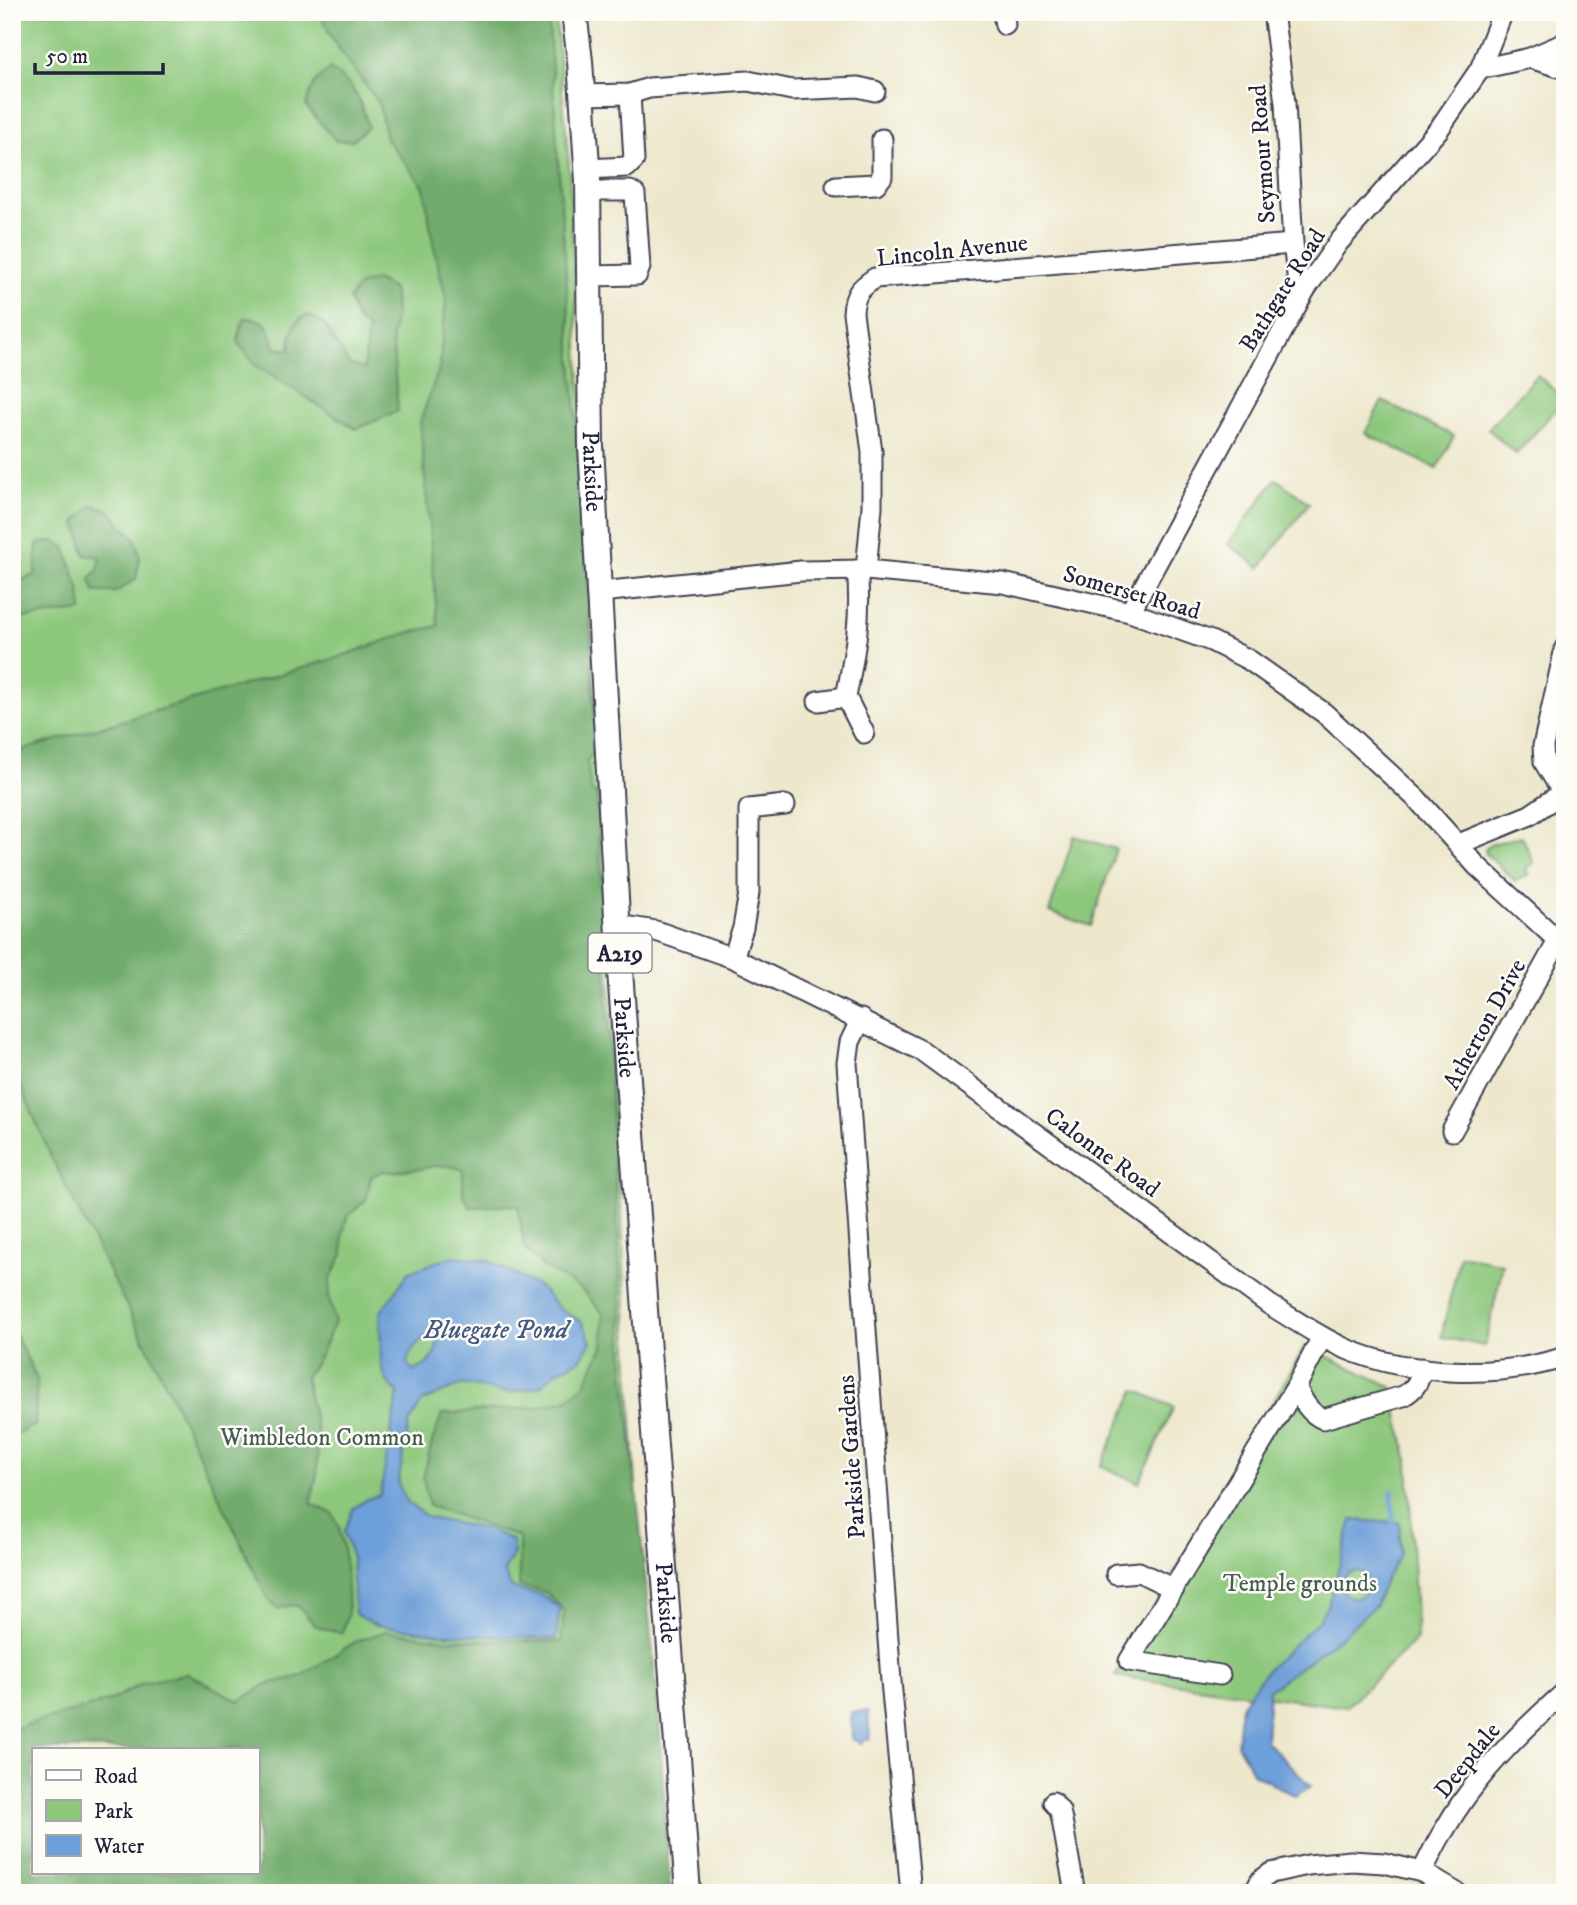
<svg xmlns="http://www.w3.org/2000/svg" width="1577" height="1905" viewBox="0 0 1577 1905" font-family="'IM FELL DW Pica',serif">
<rect width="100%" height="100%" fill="#fdfcf7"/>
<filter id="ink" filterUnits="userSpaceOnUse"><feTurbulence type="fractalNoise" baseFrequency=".0143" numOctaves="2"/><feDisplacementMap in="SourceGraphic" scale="14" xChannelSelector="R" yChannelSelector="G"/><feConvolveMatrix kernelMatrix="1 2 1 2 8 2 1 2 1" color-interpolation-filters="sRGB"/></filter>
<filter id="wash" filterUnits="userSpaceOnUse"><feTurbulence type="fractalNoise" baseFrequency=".00686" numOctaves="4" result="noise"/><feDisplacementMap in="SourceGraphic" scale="28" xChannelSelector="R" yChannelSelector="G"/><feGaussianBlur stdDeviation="1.57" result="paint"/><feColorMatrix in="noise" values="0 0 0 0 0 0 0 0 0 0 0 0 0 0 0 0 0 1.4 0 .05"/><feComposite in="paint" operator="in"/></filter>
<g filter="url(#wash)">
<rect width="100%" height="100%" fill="#ede7cc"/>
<g fill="#8cc77c" stroke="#57745c" stroke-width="2" fill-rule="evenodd">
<path d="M12,12H555L569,165L630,1387L661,1893H12ZM33,1749H257V1872H33Z"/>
<polygon points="1537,375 1565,399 1516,454 1488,429"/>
<polygon points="1382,401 1454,436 1437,469 1365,433"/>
<polygon points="1276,479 1309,503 1260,568 1228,544"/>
<polygon points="1564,701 1565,776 1564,776 1552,753"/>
<polygon points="1074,836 1116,849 1091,926 1049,912"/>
<polygon points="1522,836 1534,863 1526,868 1529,875 1515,881 1486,854 1485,850 1489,845"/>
<polygon points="1460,1255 1503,1264 1485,1346 1441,1337"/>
<polygon points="1305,1346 1392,1387 1408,1462 1417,1639 1346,1707 1115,1676"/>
<polygon points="1135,1390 1174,1407 1139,1483 1101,1466"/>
</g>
<g fill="#71ac6c" stroke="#4a6754" stroke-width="2" fill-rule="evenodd">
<path d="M319,12H548L591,637L596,751L587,760L591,791L597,794L624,1369L658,1706L670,1893H12V1729L109,1701L143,1683L187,1673L239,1701L267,1684L301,1676L355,1642L386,1631L445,1639L561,1642L564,1610L546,1592L519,1586V1537L429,1506L423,1478L432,1442L442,1414L537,1407L566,1400L584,1385L603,1347V1313L581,1289L542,1266L524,1248L518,1205L470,1207L463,1195V1170C447,1164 437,1165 420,1169C415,1170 409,1169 403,1170C394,1172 391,1173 382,1171L371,1177L366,1200L347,1217L343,1235V1254L330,1280L329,1297L335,1323C325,1340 320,1363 305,1376L318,1437L317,1474L311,1504L332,1513L339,1526L346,1566L348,1613L342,1633C334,1631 321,1630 315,1625C300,1611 303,1599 278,1609L267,1598L155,1362L52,1159L12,1066V753L336,658L407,633L438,626L420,422L439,369L446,300L433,243L424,187L386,139L379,104L334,42ZM33,1749H257V1872H33Z"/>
<path d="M330,69C354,83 362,102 368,127L353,140L336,141L306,106C310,90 316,78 330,69Z"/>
<path d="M376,280L393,289L396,313L392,336L398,411L356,429L254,364L238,342L240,329L245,318C268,318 270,328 275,348L290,350C291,334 291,320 309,315L325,325L349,364L364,369L368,329L357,320L349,299L359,285Z"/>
<polygon points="92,505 110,510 120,524 135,538 140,557 136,579 116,592 95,592 90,579 98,570 101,557 85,555 76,521"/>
<path d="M52,541L65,547L80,591L82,611L19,619C12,609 6,590 18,582C23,579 30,577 35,575L37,544Z"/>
<polygon points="12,1328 37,1379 35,1425 12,1436"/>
</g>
<g fill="#6d9fd8" stroke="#48608a" stroke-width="2" fill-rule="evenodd">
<path d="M452,1256L487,1260L538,1286L560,1309L582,1322L591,1341L581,1359L556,1372L539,1387L507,1393L462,1384L422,1402L409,1424L398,1484L408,1503L429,1518L487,1529L512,1540L514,1554L504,1571L512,1588L542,1595L560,1608L556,1639L440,1634L376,1625L355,1614L352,1559L344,1532L353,1509L367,1499L380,1495L398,1393L386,1380L381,1364L380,1313L409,1272ZM433,1333L438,1340C435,1357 431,1365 413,1371L407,1361C413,1347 419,1340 433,1333Z"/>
<path d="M1352,1520L1400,1523V1555L1384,1582L1376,1605L1341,1637L1269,1690L1266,1741L1311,1786L1295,1796L1254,1774L1237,1744L1241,1706L1264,1673L1319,1620L1329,1602ZM1359,1571L1365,1575L1370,1589C1361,1597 1356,1601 1344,1594L1342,1578L1349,1572Z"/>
<polygon points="868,1711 870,1739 865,1739 861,1744 857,1740 852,1740 851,1712"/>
</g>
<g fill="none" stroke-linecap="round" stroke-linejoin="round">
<polyline stroke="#6d9fd8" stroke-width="5" points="1392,1491 1393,1527"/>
</g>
</g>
<g filter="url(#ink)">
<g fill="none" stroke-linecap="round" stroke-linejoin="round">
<g stroke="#404051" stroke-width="23">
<g id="minor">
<polyline points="1003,12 1005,25"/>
<polyline points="1273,12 1285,103 1293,244 1298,282 1305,290"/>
<polyline points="1530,58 1565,69"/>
<polyline points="1480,69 1530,58 1565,43"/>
<polyline points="582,95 630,94 649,88 748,81 792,90 858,87 875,91"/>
<polyline points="587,169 627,167 634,160 630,94"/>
<polyline points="836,186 876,184 882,177 882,139"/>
<polyline points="588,191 630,191 635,194 640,267 637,275 589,276"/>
<path d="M866,570L872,507V452L853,313C854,294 860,288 875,278L1293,244"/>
<polyline points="601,592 801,571 866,570 1003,583 1130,612 1211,641 1249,660 1324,713 1417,799 1477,866 1565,947"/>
<polyline points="1130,612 1305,290 1338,243 1439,129 1480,69 1503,12"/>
<polyline points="846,697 864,733"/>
<path d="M818,701L846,697C855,652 862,615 857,570"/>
<polyline points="1563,793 1544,762 1543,746 1565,648"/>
<polyline points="1459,844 1530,815 1565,791"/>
<path d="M618,925L656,931L733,958L922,1051L1270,1305C1295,1320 1318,1336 1344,1348C1410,1376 1497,1379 1565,1357"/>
<polyline points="733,958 743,928 749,893 749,809 785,805"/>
<polyline points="861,1019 850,1042 847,1063 891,1681 911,1893"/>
<polyline points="1452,1131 1558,941"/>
<path d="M1296,1387C1303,1401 1309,1413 1323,1419L1403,1396C1415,1389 1419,1383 1422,1368"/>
<polyline points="1116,1574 1139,1572 1174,1589"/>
<polyline points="1220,1675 1129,1661 1296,1387 1322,1337"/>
<polyline points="1053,1802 1060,1811 1062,1820 1074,1888 1069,1893"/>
<path d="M1422,1872C1430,1857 1436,1842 1445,1829C1475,1776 1520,1732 1565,1692"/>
<polyline points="1254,1893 1261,1880 1271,1873 1308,1865 1351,1861 1384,1863 1422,1872 1457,1893"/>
</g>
</g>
<g stroke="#404051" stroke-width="28">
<g id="major">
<path id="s1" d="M574,12L580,61L588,181L591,446L620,971L688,1893"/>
</g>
</g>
<use href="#minor" stroke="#fff" stroke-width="19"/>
<use href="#major" stroke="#fff" stroke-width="24"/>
</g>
</g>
<g text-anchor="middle" stroke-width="5" stroke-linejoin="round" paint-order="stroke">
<rect fill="#fdfcf7" stroke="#646373" stroke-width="2" x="588.5" y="933.5" width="63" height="39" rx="5"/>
<g font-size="23" font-weight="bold" fill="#22223b">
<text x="620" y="961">A219</text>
</g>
<g font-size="24" fill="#22223b" stroke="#fdfcf7">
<text transform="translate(1262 154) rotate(-94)" y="8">Seymour Road</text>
<text transform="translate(952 250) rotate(-6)" y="8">Lincoln Avenue</text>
<text transform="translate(1282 290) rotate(-58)" y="8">Bathgate Road</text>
<text dy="8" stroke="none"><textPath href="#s1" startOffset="460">Parkside</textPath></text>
<text transform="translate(1132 592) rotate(16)" y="8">Somerset Road</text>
<text transform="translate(1484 1024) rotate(-61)" y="8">Atherton Drive</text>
<text dy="8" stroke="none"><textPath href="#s1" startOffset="1027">Parkside</textPath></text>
<text transform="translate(1103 1152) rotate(36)" y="8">Calonne Road</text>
<text transform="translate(851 1457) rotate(-94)" y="8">Parkside Gardens</text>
<text dy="8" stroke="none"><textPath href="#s1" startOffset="1594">Parkside</textPath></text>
<text transform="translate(1467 1760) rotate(-51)" y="8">Deepdale</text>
</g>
<g font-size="24" fill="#475c52" stroke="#fdfcf7">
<text x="322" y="1445">Wimbledon Common</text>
<text x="1300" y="1591">Temple grounds</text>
</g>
<g font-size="26" font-style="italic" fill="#445a82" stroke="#fdfcf7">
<text x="496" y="1338">Bluegate Pond</text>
</g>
</g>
<rect width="1577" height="1905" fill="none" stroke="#fdfcf7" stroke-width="42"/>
<rect x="32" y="1748" width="228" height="126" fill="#fdfcf7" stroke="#a5a5ac" stroke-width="2"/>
<rect x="46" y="1770" width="35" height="10" fill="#ffffff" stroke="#a5a5ac" stroke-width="2"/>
<text x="94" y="1783" font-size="21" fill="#22223b">Road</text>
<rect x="46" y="1800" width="35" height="21" fill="#8cc77c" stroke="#a5a5ac" stroke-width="2"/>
<text x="94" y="1818" font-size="21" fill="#22223b">Park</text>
<rect x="46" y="1835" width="35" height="21" fill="#6d9fd8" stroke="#a5a5ac" stroke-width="2"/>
<text x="94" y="1853" font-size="21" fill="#22223b">Water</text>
<path d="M35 63v10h128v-10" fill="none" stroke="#22223b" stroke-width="3.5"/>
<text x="46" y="63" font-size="21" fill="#22223b" stroke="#fdfcf7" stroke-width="5" paint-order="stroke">50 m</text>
</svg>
